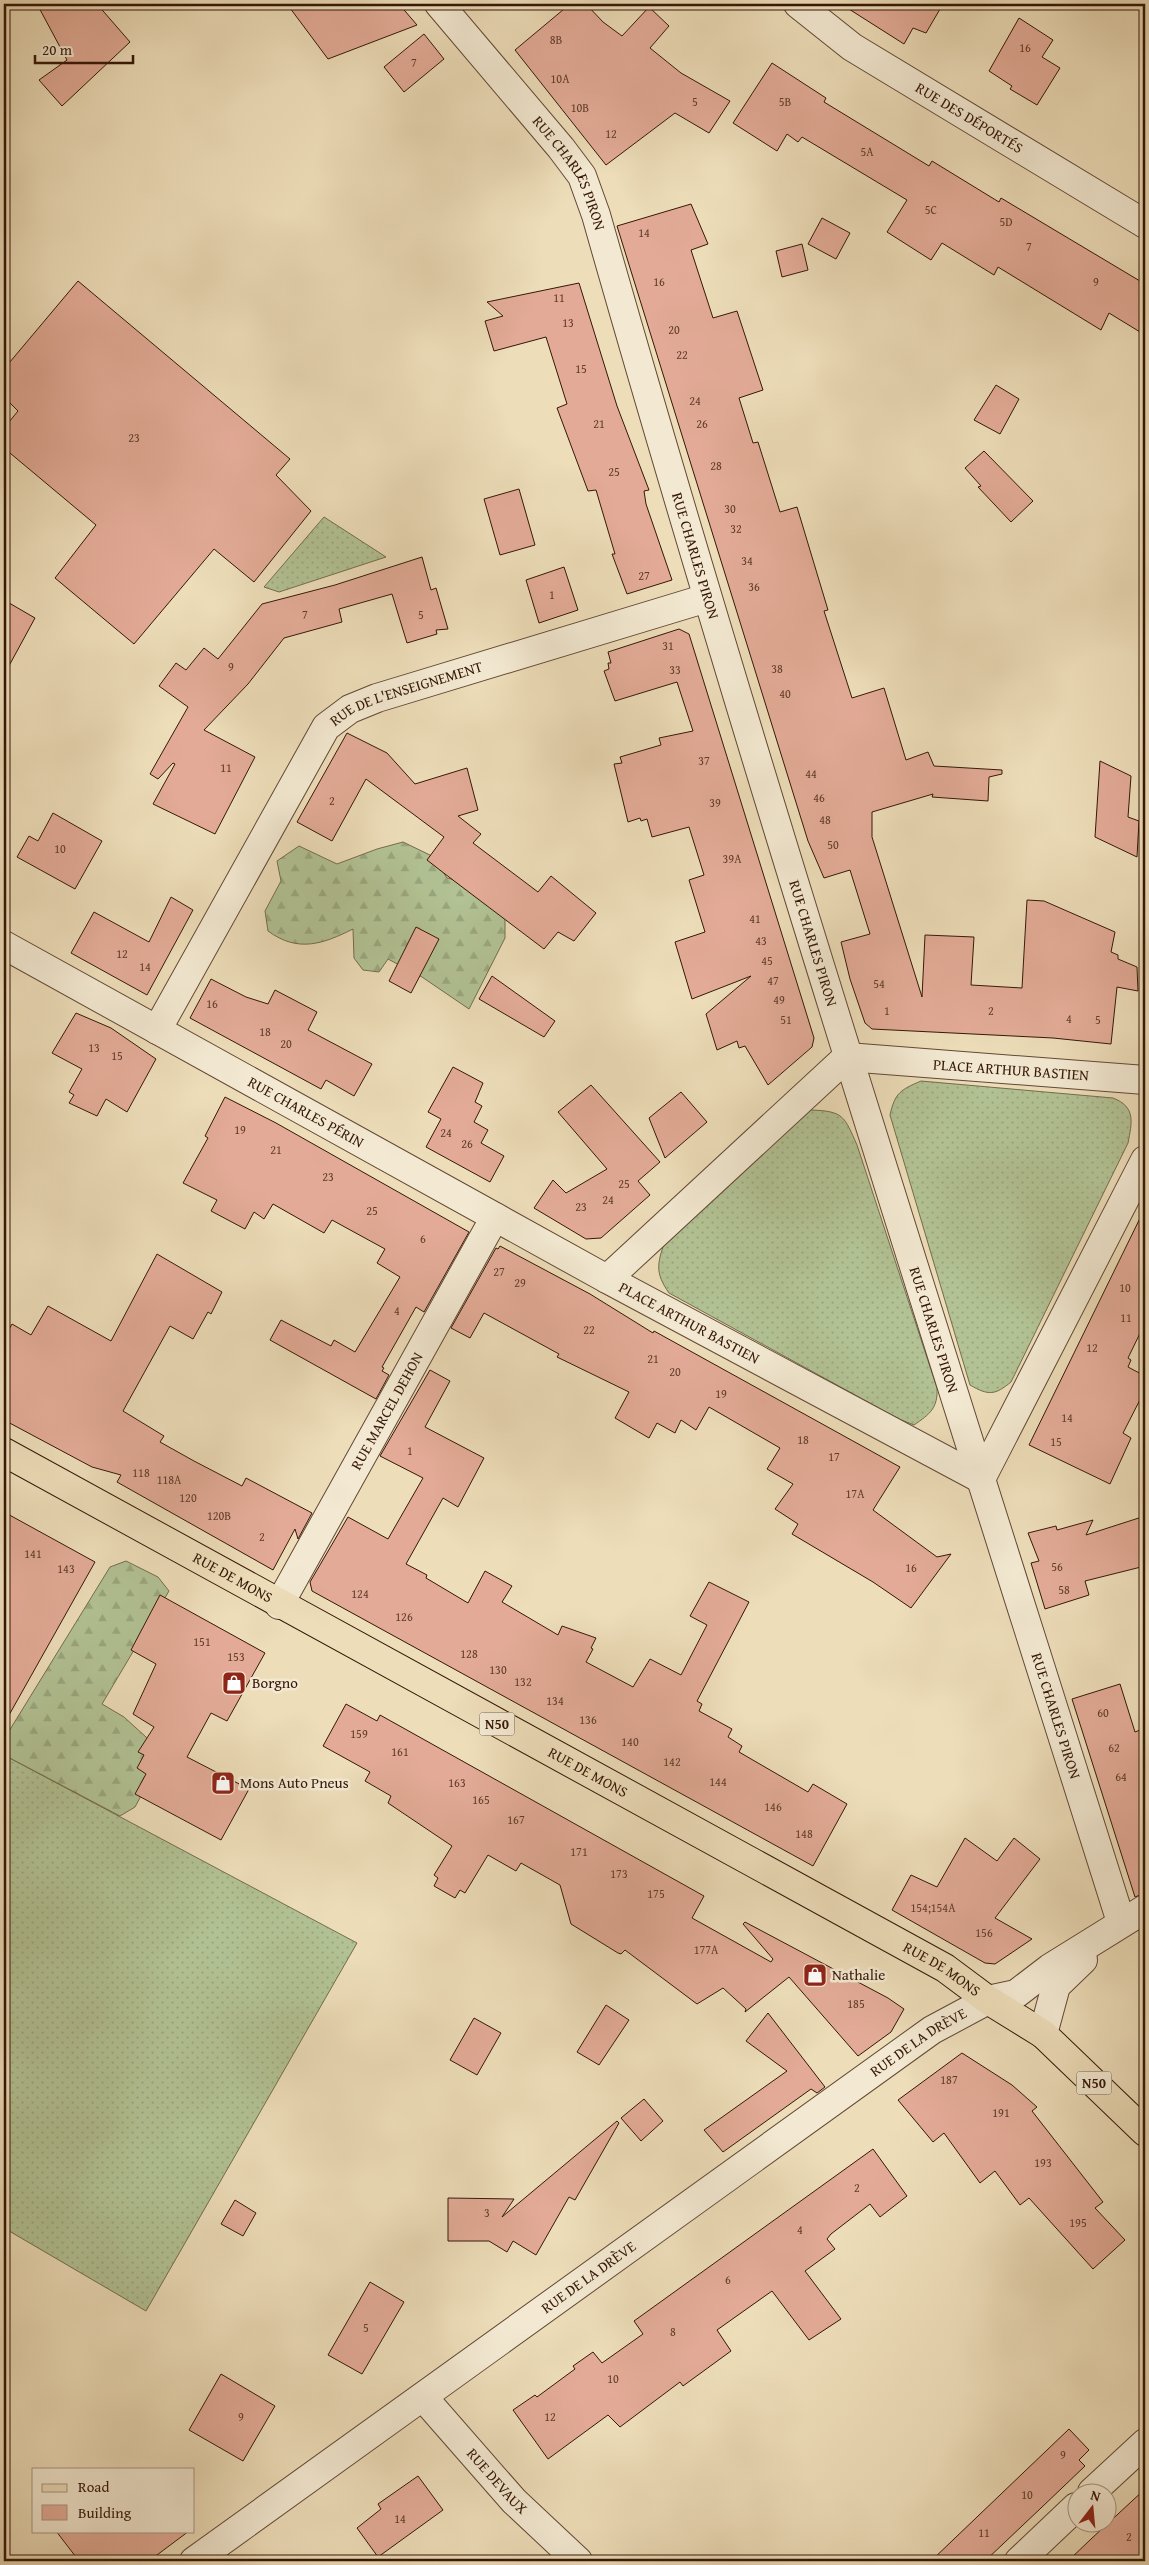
<svg xmlns="http://www.w3.org/2000/svg" width="1149" height="2565" viewBox="0 0 1149 2565" font-family="'Gentium Book Plus',serif">
<defs>
<pattern id="grass-dots" width="8" height="8" patternUnits="userSpaceOnUse" patternTransform="scale(1.25)"><rect width="8" height="8" fill="#b2c294"/><path d="M2 2h.1M6 6h.1" fill="none" stroke="#9aa67e" stroke-width="1.8" stroke-linecap="round"/></pattern>
<pattern id="forest-firs" width="22" height="20" patternUnits="userSpaceOnUse" patternTransform="scale(1.25)"><rect width="22" height="20" fill="#b2c294"/><path d="M5 1l3.5 6h-7zM16 11l3.5 6h-7z" fill="#9aa67e"/></pattern>
</defs>
<rect width="100%" height="100%" fill="#edddb9"/>
<filter id="stains"><feTurbulence type="fractalNoise" baseFrequency=".004" numOctaves="4"/><feColorMatrix values="0 0 0 0 .2 0 0 0 0 .09 0 0 0 0 .02 0 0 0 .5 -.17"/></filter>
<radialGradient id="worn" r=".72"><stop offset=".6" stop-color="#630" stop-opacity="0"/><stop offset="1" stop-color="#630" stop-opacity=".3"/></radialGradient>
<g fill="url(#grass-dots)" stroke="#736c4e">
<polygon points="324,517 386,557 279,592 264,587"/>
<path d="M921,1081L1113,1098C1136,1107 1132,1122 1128,1143L1011,1382C995,1395 989,1396 970,1385L890,1115C895,1093 900,1090 921,1081Z"/>
<path d="M810,1110C844,1111 844,1116 857,1145L937,1388C938,1408 930,1414 914,1425L899,1419L669,1293C655,1273 657,1264 665,1241Z"/>
<polygon points="4,1755 357,1943 146,2311 4,2228"/>
</g>
<g fill="url(#forest-firs)" stroke="#736c4e">
<path d="M403,842L434,857L447,878L480,886L505,908V938L469,1009L422,977L388,959L379,972L363,970L354,958L353,929C323,944 298,953 268,931L265,911L281,881L277,861L299,846L337,864L377,849Z"/>
<polygon points="126,1561 158,1577 169,1591 102,1704 124,1717 157,1747 156,1768 135,1807 120,1816 6,1756 6,1736 110,1567"/>
</g>
<g fill="#e3ab97" stroke="#341707">
<polygon points="37,4 97,4 130,42 62,106 39,80 67,60"/>
<polygon points="287,4 399,4 417,25 328,59"/>
<polygon points="570,4 586,4 603,22 622,36 649,7 669,26 650,48 681,73 730,101 709,133 675,113 606,165 515,50"/>
<polygon points="841,4 943,4 926,33 913,28 904,44"/>
<polygon points="1019,18 1053,40 1042,57 1060,68 1037,105 1010,89 1012,86 989,71"/>
<polygon points="424,34 444,59 404,92 384,67"/>
<polygon points="772,63 826,98 824,102 929,166 932,161 999,202 1001,198 1145,284 1145,335 1109,313 1101,330 998,267 994,275 942,243 931,260 887,232 907,200 802,137 798,142 787,134 777,151 733,123"/>
<polygon points="691,204 708,244 691,250 713,318 737,311 763,390 739,398 753,443 758,442 780,512 797,507 828,610 824,611 852,698 884,688 906,760 928,752 934,766 1002,770 1002,774 989,777 988,801 932,797 933,794 872,812 872,837 922,997 925,935 974,937 971,985 1022,988 1027,900 1044,901 1115,932 1111,952 1118,955 1118,959 1137,967 1138,991 1117,987 1111,1044 1053,1038 872,1029 865,1023 850,979 841,942 870,934 850,870 824,878 808,841 617,226"/>
<polygon points="822,218 850,233 836,259 808,244"/>
<polygon points="802,244 808,270 782,277 776,251"/>
<polygon points="78,281 290,459 276,475 311,511 254,582 214,549 134,644 55,578 96,525 4,448 4,428 18,411 4,397 4,369"/>
<polygon points="579,283 617,406 649,490 644,491 646,504 672,580 627,594 612,554 615,554 596,490 588,491 557,408 567,404 546,337 494,351 485,321 503,316 487,302"/>
<polygon points="996,385 1019,399 1000,434 974,420"/>
<polygon points="984,451 1033,501 1011,522 978,487 981,486 965,468"/>
<polygon points="519,489 535,545 500,555 484,499"/>
<polygon points="422,557 431,590 436,588 448,629 436,630 437,634 407,643 392,594 339,609 342,622 284,638 248,684 204,730 255,757 215,834 153,804 175,764 173,763 158,779 150,774 188,707 159,686 176,663 186,670 204,648 218,659 262,604 335,585"/>
<polygon points="564,567 578,610 539,623 526,580"/>
<polygon points="4,600 35,618 4,675"/>
<polygon points="679,629 689,634 814,1038 812,1047 768,1085 745,1046 739,1048 737,1041 717,1050 706,1014 751,976 692,999 675,942 705,932 689,880 704,875 689,827 652,837 647,819 641,821 640,818 628,822 614,764 622,763 620,757 661,745 659,738 693,731 677,682 615,701 604,671 609,669 608,663 611,663 608,652"/>
<polygon points="347,733 387,753 415,784 467,768 478,810 458,816 481,834 473,843 538,892 551,876 596,913 574,941 558,932 544,949 445,874 427,860 444,837 366,779 332,841 297,822"/>
<polygon points="1100,761 1131,776 1128,817 1139,821 1137,857 1095,837"/>
<polygon points="53,813 102,841 75,889 17,857 29,836 38,841"/>
<polygon points="171,897 193,910 147,995 71,953 94,912 149,942"/>
<polygon points="416,927 439,939 411,993 389,981"/>
<polygon points="492,976 555,1021 544,1037 479,999"/>
<polygon points="211,979 246,997 268,1004 275,990 317,1012 308,1030 372,1064 354,1096 326,1080 321,1089 190,1018"/>
<polygon points="76,1013 111,1028 156,1059 127,1112 106,1099 97,1116 69,1103 74,1095 69,1092 82,1069 52,1053"/>
<polygon points="453,1067 483,1083 475,1102 482,1106 474,1122 488,1130 481,1143 504,1156 490,1182 426,1147 441,1119 428,1112"/>
<polygon points="591,1085 660,1162 638,1181 650,1195 601,1238 586,1239 534,1208 553,1180 566,1193 607,1169 558,1112"/>
<polygon points="681,1092 707,1122 665,1158 649,1118"/>
<polygon points="225,1097 276,1123 469,1232 424,1312 416,1307 382,1367 384,1368 382,1371 389,1375 376,1399 270,1340 281,1320 331,1346 334,1340 355,1352 400,1277 377,1263 385,1249 332,1220 324,1233 273,1204 264,1219 254,1212 245,1229 211,1211 217,1200 183,1183 208,1138 205,1136"/>
<polygon points="1145,1208 1145,1323 1128,1358 1131,1360 1128,1367 1145,1376 1145,1390 1123,1433 1131,1438 1110,1484 1029,1445"/>
<polygon points="500,1246 590,1294 653,1333 654,1331 900,1467 873,1510 937,1557 951,1554 911,1608 873,1582 792,1534 798,1524 775,1509 793,1484 767,1469 780,1448 709,1407 696,1430 681,1420 675,1433 657,1423 649,1438 615,1418 629,1392 557,1357 559,1354 484,1313 470,1338 451,1328 496,1248 498,1249"/>
<polygon points="157,1254 222,1292 211,1314 208,1312 193,1339 170,1326 123,1411 164,1436 160,1442 194,1461 242,1486 246,1478 312,1513 298,1539 295,1529 273,1570 117,1482 121,1475 92,1467 4,1420 4,1338 12,1324 31,1335 48,1306 111,1341"/>
<polygon points="430,1370 450,1381 425,1427 484,1458 458,1507 443,1498 406,1564 427,1575 426,1578 468,1603 485,1571 512,1586 502,1602 558,1635 562,1626 596,1638 591,1648 593,1649 586,1662 633,1687 650,1659 681,1675 707,1625 690,1616 709,1582 749,1602 697,1701 702,1704 699,1711 732,1729 728,1737 742,1746 739,1752 808,1792 813,1784 847,1804 813,1866 312,1591 310,1582 348,1517 388,1539 423,1478 380,1456"/>
<polygon points="4,1512 95,1562 4,1724"/>
<polygon points="1145,1516 1145,1566 1085,1581 1089,1595 1045,1609 1031,1563 1039,1561 1028,1533 1056,1526 1057,1530 1093,1520 1086,1535"/>
<polygon points="160,1595 265,1653 227,1721 211,1713 187,1757 249,1789 221,1840 135,1794 146,1774 137,1768 144,1755 138,1752 154,1727 133,1714 156,1664 131,1650"/>
<polygon points="1120,1684 1135,1732 1145,1728 1145,1893 1135,1897 1072,1699"/>
<polygon points="346,1704 377,1721 380,1715 704,1896 692,1918 771,1962 773,1959 743,1924 745,1922 888,1998 904,2009 891,2032 858,2056 789,1977 745,2012 746,2009 723,1988 697,2004 625,1950 621,1954 618,1953 571,1924 560,1885 521,1863 516,1871 488,1855 465,1893 460,1890 455,1898 434,1886 438,1878 434,1875 452,1846 388,1803 391,1796 365,1781 370,1772 323,1746"/>
<polygon points="965,1838 997,1861 1014,1838 1040,1859 995,1918 1032,1939 995,1964 985,1963 892,1910 911,1875 937,1887"/>
<polygon points="606,2005 629,2020 599,2065 577,2052"/>
<polygon points="768,2013 825,2087 817,2093 811,2089 723,2152 704,2130 787,2071 746,2041"/>
<polygon points="474,2018 501,2033 477,2075 450,2060"/>
<polygon points="962,2053 1012,2085 1037,2107 1032,2111 1103,2202 1095,2208 1125,2240 1093,2269 1029,2198 1020,2205 995,2171 980,2183 944,2133 933,2142 898,2100"/>
<polygon points="644,2099 663,2121 641,2141 621,2118"/>
<polygon points="617,2121 619,2123 575,2200 569,2197 536,2255 513,2241 507,2252 489,2241 448,2241 448,2198 514,2199 502,2217"/>
<polygon points="873,2149 907,2196 880,2217 870,2204 831,2234 827,2239 835,2249 805,2271 841,2319 809,2340 772,2291 717,2330 731,2351 683,2386 680,2382 620,2427 608,2415 548,2459 513,2410 535,2395 537,2397 575,2369 573,2366 593,2352 602,2363 643,2334 634,2321"/>
<polygon points="235,2200 256,2213 243,2236 221,2224"/>
<polygon points="370,2282 404,2302 362,2374 328,2355"/>
<polygon points="221,2374 275,2406 243,2461 189,2430"/>
<polygon points="1069,2429 1089,2450 1079,2460 1085,2466 1041,2508 985,2561 931,2561"/>
<polygon points="418,2476 443,2510 378,2557 357,2528 381,2509 378,2504"/>
<polygon points="1145,2489 1145,2561 1068,2561 1091,2539"/>
<polygon points="56,2531 189,2531 149,2561 79,2561"/>
</g>
<g fill="none" stroke-linecap="round" stroke-linejoin="round">
<g stroke="#624834" stroke-width="30">
<g id="minor">
<path id="s1" d="M439,4L561,148L582,176L596,215C759,788 942,1354 1121,1922"/>
<path id="s2" d="M798,4L852,47L1145,224"/>
<path id="s3" d="M4,945L607,1279"/>
<path id="s4" d="M157,1030L326,727L350,709L377,698L707,598"/>
<path id="s5" d="M1145,1080L847,1057L607,1279L981,1479L1145,1160"/>
<path id="s6" d="M279,1605L495,1217"/>
<polyline points="1043,2034 1056,1986 1083,1960"/>
<path id="s7" d="M423,2397L514,2501L578,2561"/>
<polyline points="1092,2492 1145,2443"/>
<path id="s8" d="M194,2561L932,2030L988,2000L1016,1994L1050,1968L1145,1909"/>
<polyline points="1019,2561 1076,2507"/>
</g>
</g>
<g stroke="#341707" stroke-width="30">
<g id="major">
<path id="s9" d="M4,1452L945,1968L988,2000L1043,2034L1145,2132"/>
</g>
</g>
<use href="#minor" stroke="#f3e9d2" stroke-width="28"/>
<use href="#major" stroke="#edddb9" stroke-width="28"/>
</g>
<defs>
<g id="shop-square" transform="scale(1.25)"><rect x="-9" y="-9" width="18" height="18" rx="4" fill="#8f2418" stroke="#f3e9d2"/><path d="M-5-2.5h2.3a2.7 3.5 0 0 1 5.4 0H5L5.5 6h-11ZM-1.5-2.5h3a1.5 2.3 0 0 0-3 0Z" fill="#fff"/></g>
</defs>
<g fill-rule="evenodd">
<use href="#shop-square" x="234" y="1683"/>
<use href="#shop-square" x="223" y="1783"/>
<use href="#shop-square" x="815" y="1975"/>
</g>
<g text-anchor="middle" stroke-width="5" stroke-linejoin="round" paint-order="stroke">
<g font-size="12" fill="#603c2b">
<text x="556" y="44">8B</text>
<text x="1025" y="52">16</text>
<text x="414" y="67">7</text>
<text x="560" y="83">10A</text>
<text x="695" y="106">5</text>
<text x="785" y="106">5B</text>
<text x="580" y="112">10B</text>
<text x="611" y="138">12</text>
<text x="867" y="156">5A</text>
<text x="931" y="214">5C</text>
<text x="1006" y="226">5D</text>
<text x="644" y="237">14</text>
<text x="1029" y="251">7</text>
<text x="659" y="286">16</text>
<text x="1096" y="286">9</text>
<text x="559" y="302">11</text>
<text x="568" y="327">13</text>
<text x="674" y="334">20</text>
<text x="682" y="359">22</text>
<text x="581" y="373">15</text>
<text x="695" y="405">24</text>
<text x="599" y="428">21</text>
<text x="702" y="428">26</text>
<text x="134" y="442">23</text>
<text x="716" y="470">28</text>
<text x="614" y="476">25</text>
<text x="730" y="513">30</text>
<text x="736" y="533">32</text>
<text x="747" y="565">34</text>
<text x="644" y="580">27</text>
<text x="754" y="591">36</text>
<text x="552" y="599">1</text>
<text x="305" y="619">7</text>
<text x="421" y="619">5</text>
<text x="668" y="650">31</text>
<text x="231" y="671">9</text>
<text x="777" y="673">38</text>
<text x="675" y="674">33</text>
<text x="785" y="698">40</text>
<text x="704" y="765">37</text>
<text x="226" y="772">11</text>
<text x="811" y="778">44</text>
<text x="819" y="802">46</text>
<text x="332" y="805">2</text>
<text x="715" y="807">39</text>
<text x="825" y="824">48</text>
<text x="833" y="849">50</text>
<text x="60" y="853">10</text>
<text x="732" y="863">39A</text>
<text x="755" y="923">41</text>
<text x="761" y="945">43</text>
<text x="122" y="958">12</text>
<text x="767" y="965">45</text>
<text x="145" y="971">14</text>
<text x="773" y="985">47</text>
<text x="879" y="988">54</text>
<text x="779" y="1004">49</text>
<text x="212" y="1008">16</text>
<text x="887" y="1015">1</text>
<text x="991" y="1015">2</text>
<text x="1069" y="1023">4</text>
<text x="786" y="1024">51</text>
<text x="1098" y="1024">5</text>
<text x="265" y="1036">18</text>
<text x="286" y="1048">20</text>
<text x="94" y="1052">13</text>
<text x="117" y="1060">15</text>
<text x="240" y="1134">19</text>
<text x="446" y="1137">24</text>
<text x="467" y="1148">26</text>
<text x="276" y="1154">21</text>
<text x="328" y="1181">23</text>
<text x="624" y="1188">25</text>
<text x="608" y="1204">24</text>
<text x="581" y="1211">23</text>
<text x="372" y="1215">25</text>
<text x="423" y="1243">6</text>
<text x="499" y="1276">27</text>
<text x="520" y="1287">29</text>
<text x="1125" y="1292">10</text>
<text x="397" y="1315">4</text>
<text x="1126" y="1322">11</text>
<text x="589" y="1334">22</text>
<text x="1092" y="1352">12</text>
<text x="653" y="1363">21</text>
<text x="675" y="1376">20</text>
<text x="721" y="1398">19</text>
<text x="1067" y="1422">14</text>
<text x="803" y="1444">18</text>
<text x="1056" y="1446">15</text>
<text x="410" y="1455">1</text>
<text x="834" y="1461">17</text>
<text x="141" y="1477">118</text>
<text x="169" y="1484">118A</text>
<text x="855" y="1498">17A</text>
<text x="188" y="1502">120</text>
<text x="219" y="1520">120B</text>
<text x="262" y="1541">2</text>
<text x="33" y="1558">141</text>
<text x="1057" y="1571">56</text>
<text x="911" y="1572">16</text>
<text x="66" y="1573">143</text>
<text x="1064" y="1594">58</text>
<text x="360" y="1598">124</text>
<text x="404" y="1621">126</text>
<text x="202" y="1646">151</text>
<text x="469" y="1658">128</text>
<text x="236" y="1661">153</text>
<text x="498" y="1674">130</text>
<text x="523" y="1686">132</text>
<text x="555" y="1705">134</text>
<text x="1103" y="1717">60</text>
<text x="588" y="1724">136</text>
<text x="359" y="1738">159</text>
<text x="630" y="1746">140</text>
<text x="1114" y="1752">62</text>
<text x="400" y="1756">161</text>
<text x="672" y="1766">142</text>
<text x="1121" y="1781">64</text>
<text x="718" y="1786">144</text>
<text x="457" y="1787">163</text>
<text x="481" y="1804">165</text>
<text x="773" y="1811">146</text>
<text x="516" y="1824">167</text>
<text x="804" y="1838">148</text>
<text x="579" y="1856">171</text>
<text x="619" y="1878">173</text>
<text x="656" y="1898">175</text>
<text x="933" y="1912">154;154A</text>
<text x="984" y="1937">156</text>
<text x="706" y="1954">177A</text>
<text x="856" y="2008">185</text>
<text x="949" y="2084">187</text>
<text x="1001" y="2117">191</text>
<text x="1043" y="2167">193</text>
<text x="857" y="2192">2</text>
<text x="487" y="2217">3</text>
<text x="1078" y="2227">195</text>
<text x="800" y="2234">4</text>
<text x="728" y="2284">6</text>
<text x="366" y="2332">5</text>
<text x="673" y="2336">8</text>
<text x="613" y="2383">10</text>
<text x="241" y="2421">9</text>
<text x="550" y="2421">12</text>
<text x="1063" y="2459">9</text>
<text x="1027" y="2499">10</text>
<text x="400" y="2523">14</text>
<text x="984" y="2537">11</text>
<text x="1129" y="2541">2</text>
</g>
<g fill="#f3e9d2" stroke="#6d5644" stroke-width="1">
<rect x="479.5" y="1712.5" width="35" height="23" rx="4"/>
<rect x="1076.5" y="2071.5" width="35" height="23" rx="4"/>
</g>
<g font-size="14" font-weight="bold" fill="#341707">
<text x="497" y="1729">N50</text>
<text x="1094" y="2088">N50</text>
</g>
<g font-size="15" fill="#341707" stroke="#f3e9d2">
<text dy="5" stroke="none"><textPath href="#s2" startOffset="206">RUE DES DÉPORTÉS</textPath></text>
<text dy="5" stroke="none"><textPath href="#s1" startOffset="215">RUE CHARLES PIRON</textPath></text>
<text dy="5" stroke="none"><textPath href="#s1" startOffset="620">RUE CHARLES PIRON</textPath></text>
<text dy="5" stroke="none"><textPath href="#s4" startOffset="435">RUE DE L'ENSEIGNEMENT</textPath></text>
<text dy="5" stroke="none"><textPath href="#s1" startOffset="1025">RUE CHARLES PIRON</textPath></text>
<text transform="translate(1011 1070) rotate(4)" y="5">PLACE ARTHUR BASTIEN</text>
<text dy="5" stroke="none"><textPath href="#s3" startOffset="345">RUE CHARLES PÉRIN</textPath></text>
<text dy="5" stroke="none"><textPath href="#s5" startOffset="719">PLACE ARTHUR BASTIEN</textPath></text>
<text dy="5" stroke="none"><textPath href="#s1" startOffset="1430">RUE CHARLES PIRON</textPath></text>
<text dy="5" stroke="none"><textPath href="#s6" startOffset="222">RUE MARCEL DEHON</textPath></text>
<text dy="5" stroke="none"><textPath href="#s9" startOffset="261">RUE DE MONS</textPath></text>
<text dy="5" stroke="none"><textPath href="#s1" startOffset="1835">RUE CHARLES PIRON</textPath></text>
<text dy="5" stroke="none"><textPath href="#s9" startOffset="666">RUE DE MONS</textPath></text>
<text dy="5" stroke="none"><textPath href="#s9" startOffset="1071">RUE DE MONS</textPath></text>
<text dy="5" stroke="none"><textPath href="#s8" startOffset="891">RUE DE LA DRÈVE</textPath></text>
<text dy="5" stroke="none"><textPath href="#s8" startOffset="486">RUE DE LA DRÈVE</textPath></text>
<text dy="5" stroke="none"><textPath href="#s7" startOffset="112">RUE DEVAUX</textPath></text>
</g>
<g font-size="15" fill="#341707" stroke="#f3e9d2" text-anchor="start">
<text x="252" y="1688">Borgno</text>
<text x="240" y="1788">Mons Auto Pneus</text>
<text x="832" y="1980">Nathalie</text>
</g>
</g>
<rect width="1149" height="2565" fill="none" stroke="#edddb9" stroke-width="20"/>
<rect x="5" y="5" width="1139" height="2555" fill="none" stroke="#341707" stroke-width="2.5"/>
<rect x="10" y="10" width="1129" height="2545" fill="none" stroke="#341707"/>
<rect x="32" y="2468" width="162" height="65" fill="#f3e9d2" stroke="#a79581"/>
<rect x="42" y="2484" width="25" height="8" fill="#edddb9" stroke="#a79581"/>
<text x="78" y="2492" font-size="15" fill="#341707">Road</text>
<rect x="42" y="2505" width="25" height="15" fill="#e3ab97" stroke="#a79581"/>
<text x="78" y="2518" font-size="15" fill="#341707">Building</text>
<g transform="translate(1092 2508) rotate(16)"><circle r="24" fill="#f3e9d2" stroke="#a79581"/>
<path d="M0-4L9 19L0 12L-9 19Z" fill="#8f2418"/>
<text y="-8" font-size="14" font-weight="bold" text-anchor="middle" fill="#341707">N</text>
</g>
<path d="M35 55v8h98v-8" fill="none" stroke="#341707" stroke-width="2.5"/>
<text x="42" y="55" font-size="15" fill="#341707" stroke="#f3e9d2" stroke-width="4" paint-order="stroke">20 m</text>
<rect width="100%" height="100%" filter="url(#stains)"/>
<rect width="100%" height="100%" fill="url(#worn)"/>
</svg>
